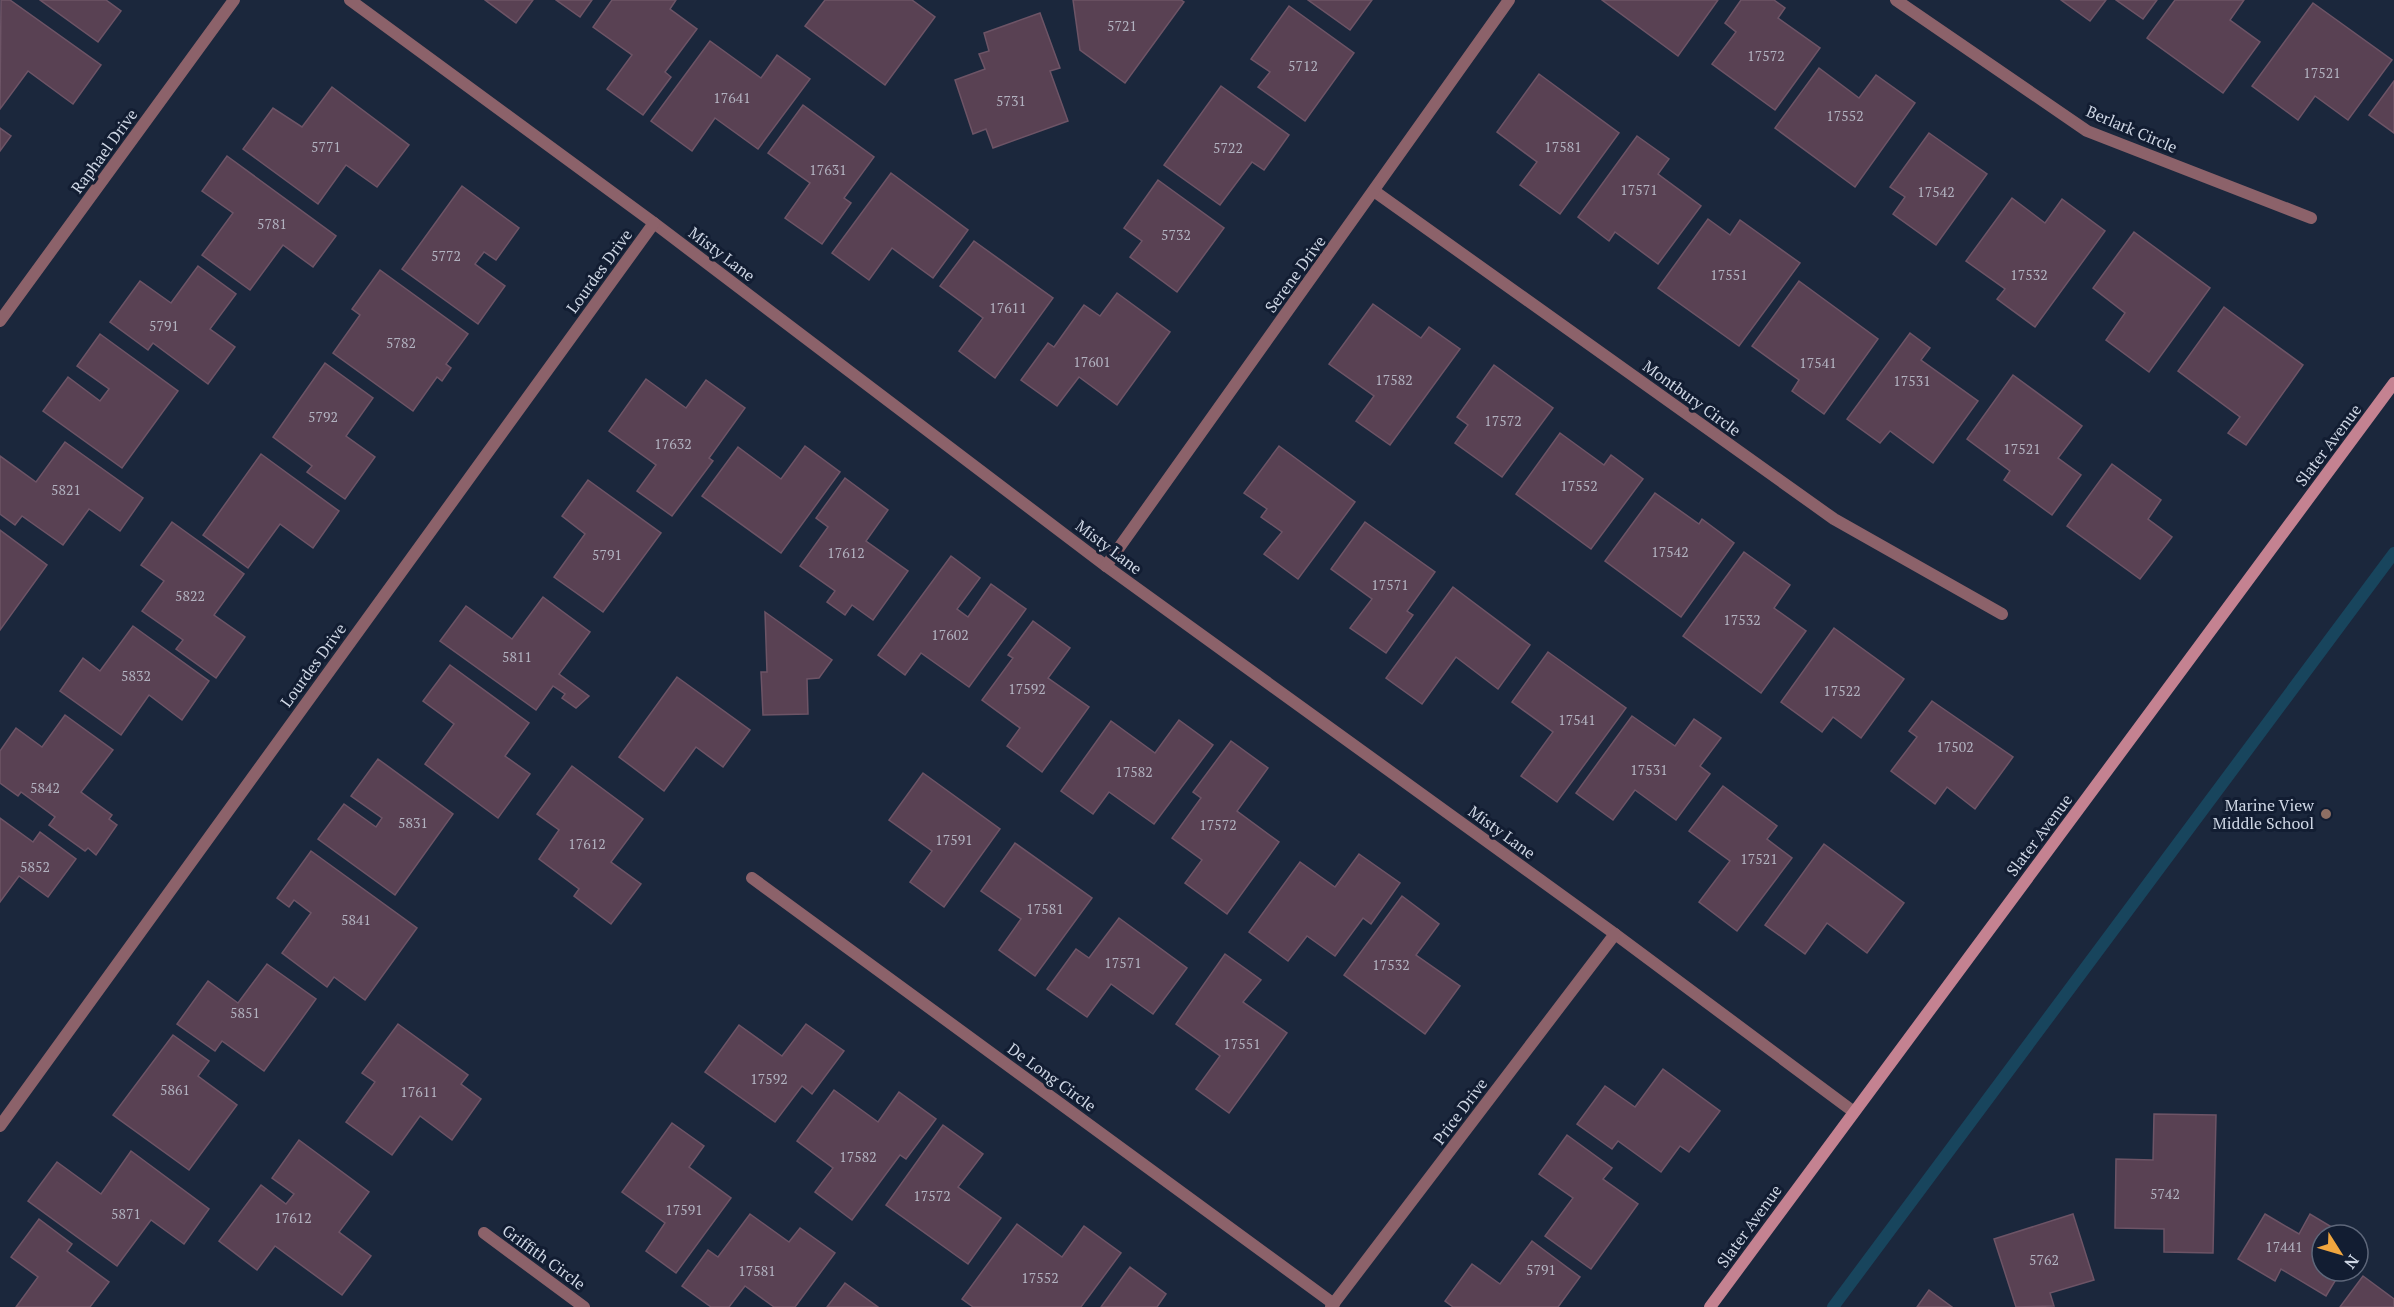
<svg xmlns="http://www.w3.org/2000/svg" width="2394" height="1307" viewBox="0 0 2394 1307" font-family="'PT Serif',serif">
<rect width="100%" height="100%" fill="#1b273c"/>
<g fill="none" stroke-linecap="round" stroke-linejoin="round">
<polyline stroke="#18455d" stroke-width="12" points="1833,1307 2394,553"/>
</g>
<g fill="#594153" stroke="#6d5466" stroke-width="1.5">
<polygon points="1,0 10,0 101,65 73,104 28,71 0,109"/>
<polygon points="40,0 106,0 121,11 98,42"/>
<polygon points="485,0 533,0 516,23"/>
<polygon points="556,0 592,0 580,17"/>
<polygon points="612,0 676,0 670,9 697,29 665,72 671,77 643,115 607,89 632,55 593,27"/>
<polygon points="825,0 912,0 935,17 885,85 805,26"/>
<polygon points="1073,0 1181,0 1184,2 1125,83 1080,50"/>
<polygon points="1308,0 1372,0 1350,30"/>
<polygon points="1602,0 1718,0 1678,56"/>
<polygon points="1741,0 1774,0 1785,8 1778,18 1820,48 1775,110 1712,64 1736,32 1725,23"/>
<polygon points="2061,0 2106,0 2090,21"/>
<polygon points="2116,0 2157,0 2143,19"/>
<polygon points="2175,0 2244,0 2230,20 2260,42 2223,93 2147,38"/>
<polygon points="2313,3 2392,60 2348,120 2315,96 2298,120 2252,86"/>
<polygon points="1289,6 1354,53 1305,121 1258,87 1270,72 1251,59"/>
<polygon points="1040,13 1060,68 1050,71 1068,121 993,148 986,129 973,134 955,80 985,69 979,54 989,51 984,33"/>
<polygon points="710,41 761,78 777,55 810,79 758,149 715,118 692,151 651,121"/>
<polygon points="1819,68 1859,98 1876,75 1915,103 1855,187 1775,128"/>
<polygon points="1539,74 1619,133 1560,214 1520,185 1537,162 1497,132"/>
<polygon points="2394,81 2394,133 2369,115"/>
<polygon points="1221,86 1289,135 1264,170 1252,162 1220,205 1164,165"/>
<polygon points="332,87 409,145 377,187 346,165 318,204 243,149 273,108 302,127"/>
<polygon points="803,105 874,157 844,198 851,203 822,244 785,218 810,183 768,153"/>
<polygon points="0,128 11,136 0,151"/>
<polygon points="1929,133 1987,174 1936,245 1893,214 1905,197 1890,187"/>
<polygon points="1637,136 1669,159 1658,174 1701,206 1658,264 1615,232 1609,241 1578,217"/>
<polygon points="227,156 336,236 313,267 283,245 250,290 202,255 233,213 202,191"/>
<polygon points="891,173 968,230 933,278 892,248 869,280 832,253"/>
<polygon points="1158,180 1224,228 1177,292 1130,257 1142,241 1124,228"/>
<polygon points="462,186 519,228 496,260 484,252 475,264 505,286 478,324 402,269"/>
<polygon points="2012,198 2045,223 2062,199 2105,231 2035,327 1997,299 2005,289 1966,261"/>
<polygon points="1708,219 1730,235 1740,220 1800,263 1739,346 1658,288"/>
<polygon points="2134,232 2210,288 2149,372 2106,340 2125,313 2093,288"/>
<polygon points="974,241 1053,298 995,378 959,351 983,318 940,286"/>
<polygon points="198,266 236,294 210,329 235,347 208,384 153,343 148,350 110,322 140,281 171,303"/>
<polygon points="380,270 468,334 446,364 451,368 442,381 437,377 413,411 333,353 360,315 352,309"/>
<polygon points="1799,281 1878,339 1824,414 1792,391 1799,380 1752,346"/>
<polygon points="1117,293 1170,332 1117,405 1079,377 1057,406 1021,380 1048,343 1054,347 1084,305 1100,316"/>
<polygon points="1373,304 1421,338 1429,327 1460,349 1390,445 1356,421 1374,396 1329,364"/>
<polygon points="2224,307 2303,365 2246,445 2228,433 2240,417 2178,371"/>
<polygon points="1910,333 1930,348 1921,360 1978,401 1933,463 1890,431 1880,443 1847,419"/>
<polygon points="100,334 178,391 122,468 43,411 68,377 100,401 109,389 77,366"/>
<polygon points="325,363 373,398 346,436 375,457 345,499 307,472 312,466 273,437"/>
<polygon points="1494,365 1553,408 1502,477 1455,443 1468,425 1457,417"/>
<polygon points="2013,375 2082,426 2058,458 2081,475 2052,515 2004,480 2010,471 1967,439"/>
<polygon points="646,379 686,408 706,380 745,408 709,458 713,461 672,516 637,491 656,465 609,431"/>
<polygon points="1560,433 1604,465 1611,455 1643,479 1591,549 1516,494"/>
<polygon points="65,442 143,498 120,531 89,509 63,545 22,516 15,525 0,514 0,456 36,482"/>
<polygon points="805,446 840,472 781,553 702,496 738,447 781,479"/>
<polygon points="1279,446 1355,502 1298,579 1264,554 1282,532 1261,517 1267,509 1244,493"/>
<polygon points="261,454 339,511 313,548 280,524 248,568 203,535"/>
<polygon points="2112,464 2161,500 2148,519 2172,537 2140,579 2067,526"/>
<polygon points="845,478 888,510 866,541 908,571 873,620 852,605 845,615 827,602 835,591 800,566 828,527 816,518"/>
<polygon points="588,480 661,533 603,612 554,577 585,534 562,516"/>
<polygon points="1655,493 1699,524 1702,519 1734,543 1681,617 1605,561"/>
<polygon points="172,522 244,574 214,615 245,637 216,678 176,649 183,640 142,611 164,581 141,565"/>
<polygon points="1365,522 1435,572 1407,611 1413,615 1386,653 1350,628 1372,599 1331,569"/>
<polygon points="0,530 47,565 0,630"/>
<polygon points="1744,552 1790,585 1774,608 1806,631 1761,693 1683,636"/>
<polygon points="951,556 980,578 957,609 968,617 991,584 1026,609 969,687 921,653 905,675 878,655"/>
<polygon points="1453,587 1530,645 1498,689 1456,657 1422,704 1386,678"/>
<polygon points="543,597 590,632 559,674 589,696 576,708 562,698 565,694 553,686 536,710 440,641 466,606 512,639"/>
<polygon points="765,612 832,660 819,678 807,679 808,714 763,715 761,672 767,672"/>
<polygon points="1033,621 1070,648 1048,678 1089,707 1042,772 1007,746 1020,728 982,700 1013,658 1008,655"/>
<polygon points="133,626 209,681 182,720 149,695 121,735 60,691 83,658 100,671"/>
<polygon points="1834,628 1904,679 1861,738 1833,717 1822,732 1781,702"/>
<polygon points="1548,652 1626,708 1557,802 1521,776 1553,732 1512,702"/>
<polygon points="450,665 529,723 505,756 530,774 498,818 425,764 454,724 423,701"/>
<polygon points="677,677 750,730 723,767 696,747 664,791 619,757"/>
<polygon points="1932,701 2013,757 1975,809 1947,787 1935,804 1891,771 1917,737 1909,731"/>
<polygon points="65,715 113,750 81,792 112,815 109,819 117,825 96,855 88,848 85,851 49,825 55,817 21,792 18,796 0,783 0,751 16,728 42,747"/>
<polygon points="1632,716 1675,746 1694,719 1721,738 1700,766 1710,774 1676,820 1635,790 1613,820 1576,793"/>
<polygon points="1179,720 1213,745 1154,824 1109,792 1093,814 1061,791 1111,721 1155,753"/>
<polygon points="1231,741 1268,768 1237,811 1279,842 1227,914 1185,883 1202,860 1172,838 1201,798 1193,792"/>
<polygon points="378,759 453,814 395,895 318,839 344,804 376,827 382,818 351,796"/>
<polygon points="572,766 643,819 611,862 641,884 611,924 574,896 579,889 539,859 559,830 537,814"/>
<polygon points="923,773 1000,829 944,907 910,882 932,851 889,820"/>
<polygon points="1723,786 1777,826 1767,839 1792,858 1737,931 1699,902 1730,861 1689,831"/>
<polygon points="0,818 33,842 40,832 76,859 48,897 19,876 0,902"/>
<polygon points="1015,843 1092,898 1035,976 999,950 1021,919 981,891"/>
<polygon points="1824,844 1904,903 1867,953 1827,923 1805,954 1765,925"/>
<polygon points="311,851 417,928 365,1000 334,977 327,987 282,953 311,913 294,900 289,907 277,898"/>
<polygon points="1359,854 1400,883 1371,924 1363,918 1335,956 1307,936 1288,961 1249,932 1300,862 1335,887"/>
<polygon points="1402,896 1439,924 1416,955 1460,986 1425,1034 1344,975"/>
<polygon points="1119,918 1187,968 1153,1014 1111,984 1087,1017 1047,989 1076,949 1089,958"/>
<polygon points="1225,954 1261,980 1243,1002 1287,1033 1229,1113 1196,1089 1220,1056 1176,1024"/>
<polygon points="267,964 316,999 264,1071 222,1041 215,1051 177,1024 208,981 238,1003"/>
<polygon points="398,1024 468,1075 461,1084 481,1099 452,1140 420,1116 392,1155 346,1122 375,1082 362,1073"/>
<polygon points="806,1024 844,1051 812,1094 802,1086 775,1122 705,1072 739,1025 782,1056"/>
<polygon points="173,1035 209,1061 198,1076 237,1105 189,1170 113,1115"/>
<polygon points="1663,1069 1720,1111 1689,1152 1680,1146 1661,1172 1618,1141 1612,1149 1577,1124 1605,1086 1635,1107"/>
<polygon points="834,1090 878,1122 899,1092 936,1119 906,1159 900,1155 852,1220 815,1192 833,1168 797,1141"/>
<polygon points="2154,1114 2216,1115 2213,1253 2164,1252 2164,1229 2115,1228 2116,1159 2153,1160"/>
<polygon points="672,1123 704,1146 689,1167 731,1198 676,1273 646,1251 665,1223 622,1192"/>
<polygon points="943,1125 983,1154 958,1187 1001,1218 968,1264 886,1205"/>
<polygon points="1567,1135 1612,1168 1603,1179 1638,1204 1591,1269 1545,1236 1573,1198 1539,1174"/>
<polygon points="299,1140 369,1192 339,1232 371,1256 342,1295 275,1246 257,1270 219,1241 261,1185 286,1204 294,1194 272,1178"/>
<polygon points="131,1151 209,1209 184,1244 151,1220 117,1266 28,1201 57,1162 101,1194"/>
<polygon points="750,1214 789,1242 800,1228 835,1253 795,1307 774,1307 745,1286 729,1307 711,1307 682,1286 708,1250 718,1257"/>
<polygon points="2073,1214 2094,1280 2050,1293 2054,1306 2016,1307 1994,1239"/>
<polygon points="2265,1214 2299,1234 2310,1214 2345,1235 2322,1235 2322,1271 2341,1271 2326,1296 2281,1269 2275,1281 2238,1259"/>
<polygon points="39,1219 72,1244 67,1251 109,1282 90,1307 16,1307 38,1277 11,1257"/>
<polygon points="1017,1224 1062,1257 1084,1226 1121,1253 1081,1307 973,1307 962,1299"/>
<polygon points="1532,1241 1580,1277 1558,1307 1453,1307 1445,1301 1472,1264 1500,1284"/>
<polygon points="1130,1267 1166,1294 1157,1307 1101,1307"/>
<polygon points="2363,1276 2394,1299 2394,1307 2340,1307"/>
<polygon points="845,1283 878,1307 827,1307"/>
<polygon points="1929,1290 1952,1307 1917,1307"/>
</g>
<g fill="none" stroke-linecap="round" stroke-linejoin="round">
<g stroke="#8c626a" stroke-width="12">
<polyline points="350,0 654,223 1106,566 1615,934 1854,1112"/>
<polyline points="1896,0 2087,131 2311,218"/>
<polyline points="1374,191 1834,519 2002,614"/>
<polyline points="0,321 234,0"/>
<polyline points="1106,566 1509,0"/>
<polyline points="752,878 1334,1304"/>
<polyline points="0,1126 654,223"/>
<polyline points="484,1233 584,1307"/>
<polyline points="1331,1307 1615,934"/>
</g>
<polyline stroke="#c48291" stroke-width="12" points="1710,1307 2394,383"/>
</g>
<circle fill="#8d6e63" stroke="#121d32" stroke-width="2" cx="2326" cy="814" r="6"/>
<g text-anchor="middle" stroke-width="6" stroke-linejoin="round" paint-order="stroke">
<g font-size="14" fill="#b2b2c0">
<text x="1122" y="31">5721</text>
<text x="1766" y="61">17572</text>
<text x="1303" y="71">5712</text>
<text x="2322" y="78">17521</text>
<text x="732" y="103">17641</text>
<text x="1011" y="106">5731</text>
<text x="1845" y="121">17552</text>
<text x="326" y="152">5771</text>
<text x="1563" y="152">17581</text>
<text x="1228" y="153">5722</text>
<text x="828" y="175">17631</text>
<text x="1639" y="195">17571</text>
<text x="1936" y="197">17542</text>
<text x="272" y="229">5781</text>
<text x="1176" y="240">5732</text>
<text x="446" y="261">5772</text>
<text x="1729" y="280">17551</text>
<text x="2029" y="280">17532</text>
<text x="1008" y="313">17611</text>
<text x="164" y="331">5791</text>
<text x="401" y="348">5782</text>
<text x="1092" y="367">17601</text>
<text x="1818" y="368">17541</text>
<text x="1394" y="385">17582</text>
<text x="1912" y="386">17531</text>
<text x="323" y="422">5792</text>
<text x="1503" y="426">17572</text>
<text x="673" y="449">17632</text>
<text x="2022" y="454">17521</text>
<text x="1579" y="491">17552</text>
<text x="66" y="495">5821</text>
<text x="1670" y="557">17542</text>
<text x="846" y="558">17612</text>
<text x="607" y="560">5791</text>
<text x="1390" y="590">17571</text>
<text x="190" y="601">5822</text>
<text x="1742" y="625">17532</text>
<text x="950" y="640">17602</text>
<text x="517" y="662">5811</text>
<text x="136" y="681">5832</text>
<text x="1027" y="694">17592</text>
<text x="1842" y="696">17522</text>
<text x="1577" y="725">17541</text>
<text x="1955" y="752">17502</text>
<text x="1649" y="775">17531</text>
<text x="1134" y="777">17582</text>
<text x="45" y="793">5842</text>
<text x="413" y="828">5831</text>
<text x="1218" y="830">17572</text>
<text x="954" y="845">17591</text>
<text x="587" y="849">17612</text>
<text x="1759" y="864">17521</text>
<text x="35" y="872">5852</text>
<text x="1045" y="914">17581</text>
<text x="356" y="925">5841</text>
<text x="1123" y="968">17571</text>
<text x="1391" y="970">17532</text>
<text x="245" y="1018">5851</text>
<text x="1242" y="1049">17551</text>
<text x="769" y="1084">17592</text>
<text x="175" y="1095">5861</text>
<text x="419" y="1097">17611</text>
<text x="858" y="1162">17582</text>
<text x="2165" y="1199">5742</text>
<text x="932" y="1201">17572</text>
<text x="684" y="1215">17591</text>
<text x="126" y="1219">5871</text>
<text x="293" y="1223">17612</text>
<text x="2284" y="1252">17441</text>
<text x="2044" y="1265">5762</text>
<text x="1541" y="1275">5791</text>
<text x="757" y="1276">17581</text>
<text x="1040" y="1283">17552</text>
</g>
<g font-size="16" fill="#cfd7e5" stroke="#121d32">
<text transform="translate(2132 129) rotate(23)" y="6">Berlark Circle</text>
<text transform="translate(104 151) rotate(-54)" y="6">Raphael Drive</text>
<text transform="translate(722 254) rotate(37)" y="6">Misty Lane</text>
<text transform="translate(599 271) rotate(-54)" y="6">Lourdes Drive</text>
<text transform="translate(1295 274) rotate(-54)" y="6">Serene Drive</text>
<text transform="translate(1692 398) rotate(36)" y="6">Montbury Circle</text>
<text transform="translate(2328 445) rotate(-53)" y="6">Slater Avenue</text>
<text transform="translate(1109 547) rotate(37)" y="6">Misty Lane</text>
<text transform="translate(313 665) rotate(-54)" y="6">Lourdes Drive</text>
<text transform="translate(1502 832) rotate(36)" y="6">Misty Lane</text>
<text transform="translate(2039 835) rotate(-53)" y="6">Slater Avenue</text>
<text transform="translate(1052 1077) rotate(36)" y="6">De Long Circle</text>
<text transform="translate(1460 1111) rotate(-53)" y="6">Price Drive</text>
<text transform="translate(1749 1226) rotate(-54)" y="6">Slater Avenue</text>
<text transform="translate(544 1257) rotate(36)" y="6">Griffith Circle</text>
</g>
<g font-size="16" fill="#cfd7e5" stroke="#121d32" text-anchor="end">
<text x="2314" y="811">Marine View<tspan x="2314" dy="18">Middle School</tspan></text>
</g>
</g>
<g transform="translate(2340 1253) rotate(127)"><circle r="28" fill="#121d32" stroke="#5e677a" stroke-width="1.5"/>
<path d="M0-4.5L10 22L0 15L-10 22Z" fill="#f0a63f"/>
<text y="-9" font-size="16" font-weight="bold" text-anchor="middle" fill="#cfd7e5">N</text>
</g>
</svg>
